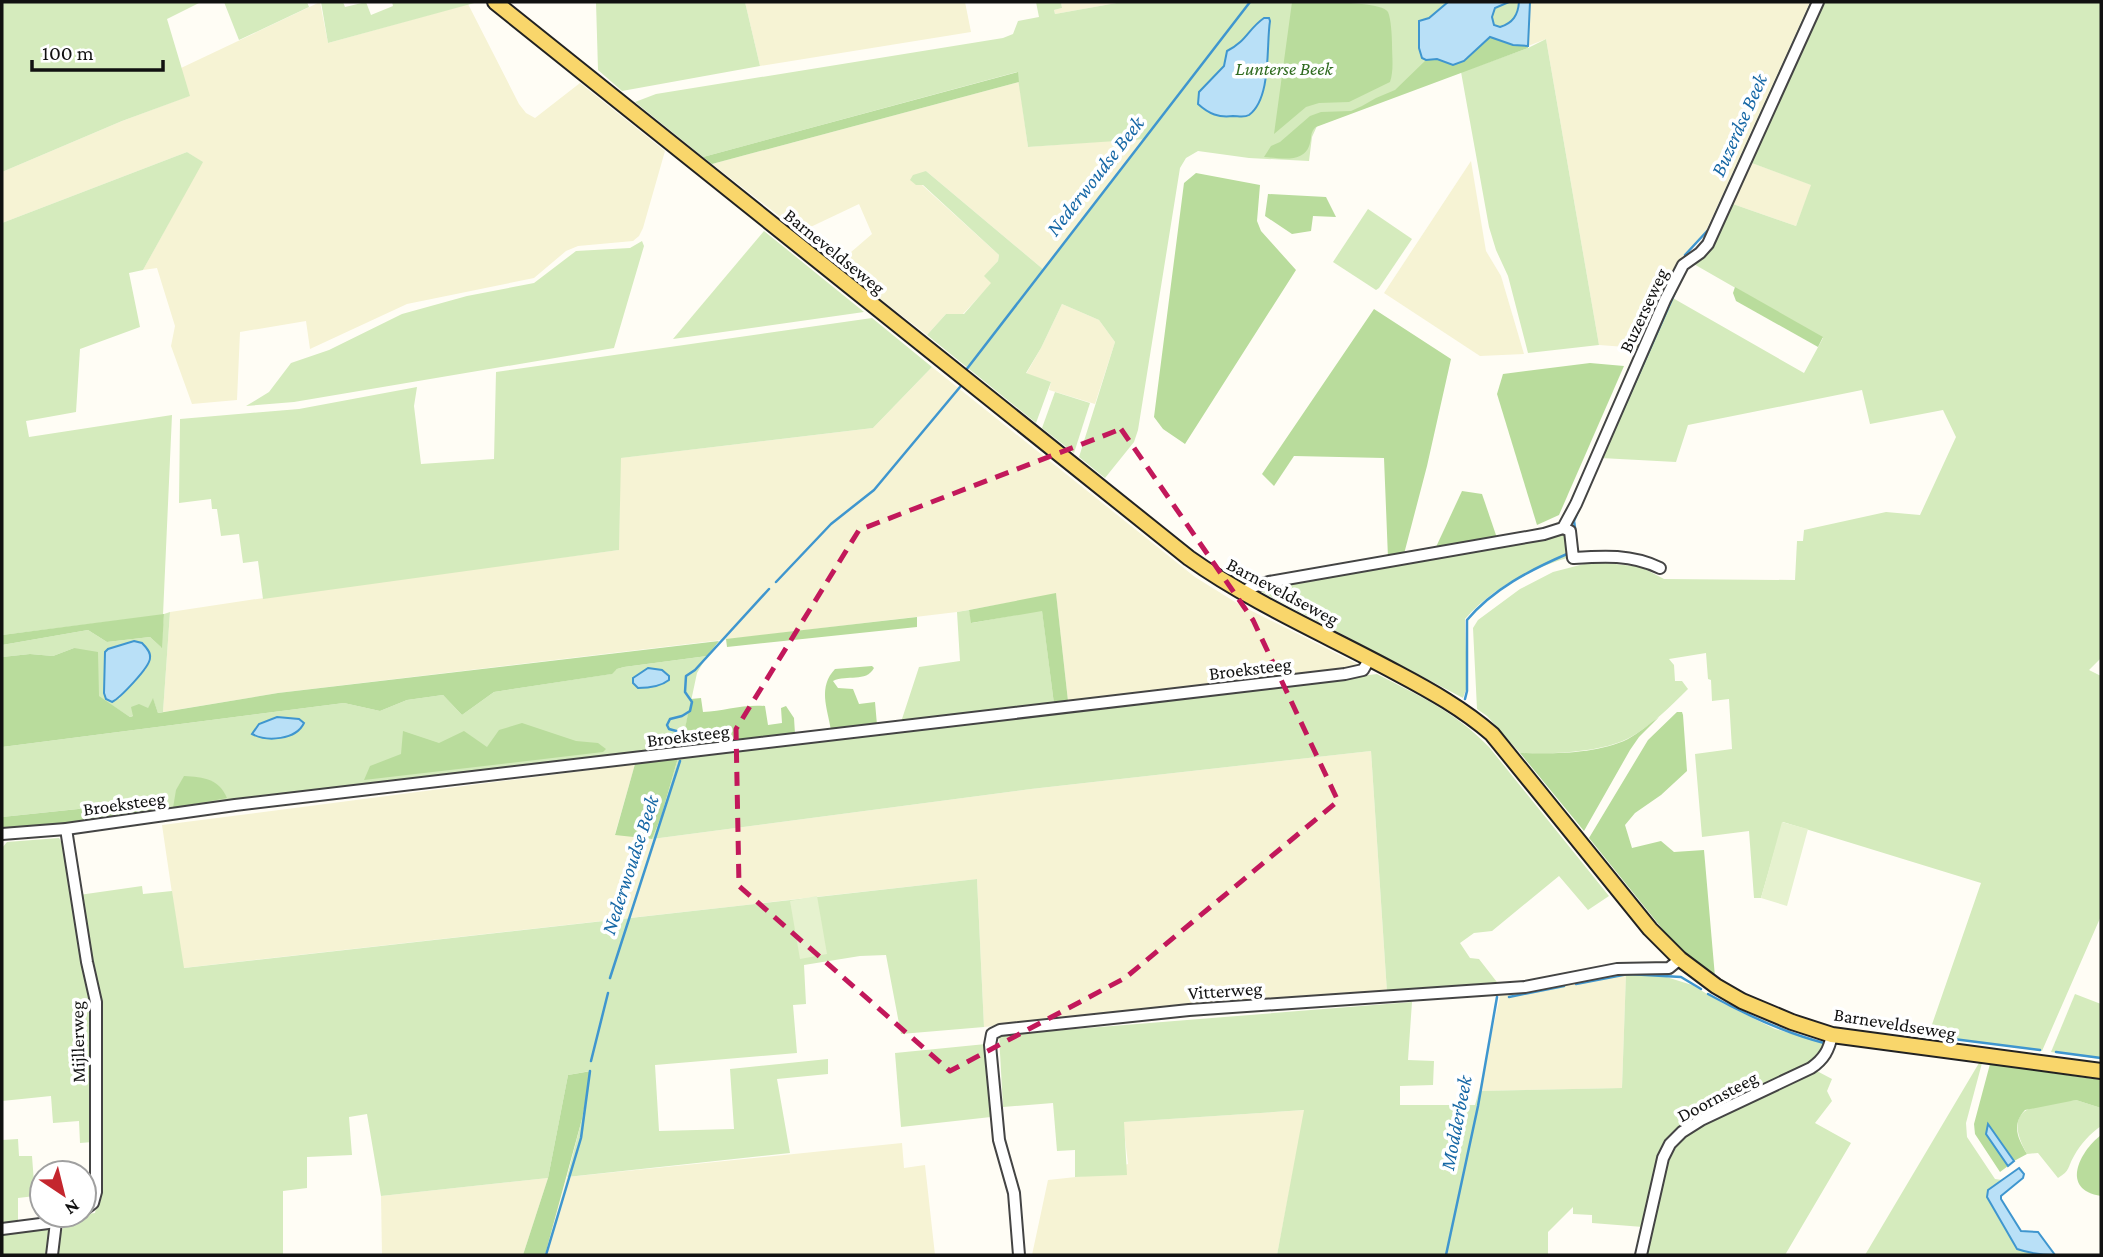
<svg xmlns="http://www.w3.org/2000/svg" width="2103" height="1257" viewBox="0 0 2103 1257" font-family="'Crimson Pro',serif">
<rect width="100%" height="100%" fill="#fffdf5"/>
<g fill="#f6f3d4">
<polygon points="320,2 328,43 468,4 519,104 526,113 535,118 580,83 665,151 643,228 639,236 633,241 578,246 566,251 534,278 407,304 310,349 306,321 240,332 237,400 192,404 171,346 175,326 157,268 143,270 202,162 187,152 2,223 2,172 122,121 189,96 181,68"/>
<polygon points="745,2 965,2 971,32 760,66"/>
<polygon points="1061,2 1122,2 1055,14 1054,10 1062,8"/>
<polygon points="1530,2 1812,2 1704,235 1682,257 1670,276 1639,348 1599,345 1546,39 1528,46"/>
<polygon points="1019,82 1028,147 1146,138 1044,270 926,171 916,185 922,185 999,255 998,261 985,276 992,283 963,314 946,314 927,335 836,265 872,234 859,204 800,232 712,164"/>
<polygon points="1471,161 1486,251 1501,276 1524,354 1480,356 1384,293"/>
<polygon points="1749,162 1812,185 1796,226 1730,203"/>
<polygon points="1062,304 1099,320 1115,342 1095,404 1049,390 1051,382 1026,374 1041,348"/>
<polygon points="932,367 1195,577 1240,605 1363,667 1068,701 1056,594 957,612 278,693 163,712 170,612 343,586 619,550 620,458 873,428"/>
<polygon points="1371,751 1387,992 1151,1010 984,1027 977,879 183,968 162,825 635,764 615,834 652,839 1031,789"/>
<polygon points="1626,973 1622,1088 1479,1091 1500,996"/>
<polygon points="1305,1110 1277,1255 1032,1255 1048,1180 1085,1176 1128,1164 1123,1122"/>
<polygon points="902,1143 904,1168 925,1165 935,1255 545,1255 567,1177"/>
<polygon points="548,1178 523,1255 382,1255 381,1196"/>
</g>
<g fill="#d5ebbd" fill-rule="evenodd">
<polygon points="2,2 201,2 167,19 190,96 122,121 2,172"/>
<polygon points="224,2 307,2 309,7 239,40"/>
<polygon points="321,2 343,2 345,7 366,2 371,15 393,6 392,2 478,2 328,43"/>
<polygon points="596,2 745,2 760,66 622,91 598,70"/>
<polygon points="1036,2 1061,2 1062,8 1054,10 1055,14 1122,2 1525,2 1524,48 1470,69 1528,48 1546,39 1599,345 1528,353 1508,276 1496,250 1489,227 1461,72 1317,126 1312,137 1309,161 1249,158 1198,151 1186,158 1180,168 1138,430 1134,442 1105,478 1079,457 1115,342 1099,320 1062,304 1041,348 1026,373 1051,382 1036,423 927,335 946,314 964,314 991,283 984,276 998,261 999,255 923,185 916,185 910,180 913,175 926,171 1044,270 1145,139 1028,147 1017,72 703,157 635,102 656,94 1003,38 1013,34 1018,21 1039,17"/>
<path d="M1823,2H2101V658L2089,670L2101,676V916L2042,1051L1928,1036L1981,883L1783,822L1761,898H1754L1749,831L1702,837L1695,754L1732,749L1729,699L1712,701L1711,680L1708,679L1706,653L1669,659L1674,665L1675,681H1682L1688,689C1670,707 1651,726 1629,738C1600,753 1551,754 1520,753L1487,716L1477,709L1473,628L1478,620L1520,589L1553,572L1584,564L1598,562L1641,567L1664,579L1795,580L1797,541H1803L1804,530L1886,512L1920,515L1956,437L1943,410L1870,424L1862,390L1688,425L1676,462L1601,458L1671,297L1804,373L1823,338L1692,263L1730,203L1796,226L1811,185L1749,162Z"/>
<polygon points="187,152 203,162 143,270 129,273 140,327 80,349 76,412 26,421 29,437 172,415 163,615 2,635 2,223"/>
<polygon points="1368,209 1412,239 1379,288 1376,290 1333,262"/>
<polygon points="764,231 864,312 673,339"/>
<polygon points="642,241 644,246 614,348 294,402 246,406 269,392 291,363 329,350 402,314 467,296 534,283 576,251 630,248"/>
<polygon points="872,318 932,367 873,428 621,458 619,550 263,599 258,561 243,563 239,534 221,536 217,509 212,509 211,499 179,503 180,419 299,409 417,387 414,406 421,464 494,459 496,372"/>
<polygon points="1055,392 1090,403 1074,453 1042,428"/>
<path d="M1568,534L1570,557C1530,569 1493,587 1465,619L1467,687L1463,698L1258,590Z"/>
<polygon points="969,610 972,623 1042,610 1054,704 901,722 919,667 960,661 957,612"/>
<path d="M170,612L163,712L158,713L153,699L148,709L130,717L98,696L74,648L53,656L30,654L2,657V645L88,630L107,642L150,637L161,647L164,614ZM105,652L146,669L132,682L119,699L106,667Z"/>
<polygon points="707,656 697,673 681,748 165,814 163,800 2,817 2,747 344,703 380,711 407,700 443,695 462,715 494,692 611,674 617,669 624,667"/>
<path d="M1377,674C1421,697 1454,711 1489,747L1609,896L1588,910L1559,876L1492,931L1474,933L1460,943L1470,958L1479,959L1500,986L1387,992L1371,751L1031,789L652,839L661,817L678,758Z"/>
<polygon points="59,838 66,850 80,950 94,1009 93,1142 80,1143 79,1121 53,1123 51,1096 2,1101 2,848 7,842"/>
<path d="M977,879L984,1027L901,1034L886,955L860,956L804,965L806,1004L793,1005L797,1053L655,1065L659,1131L734,1129L730,1069L828,1059V1074L777,1079L790,1153L567,1177L582,1119L590,1071L568,1075L548,1178L381,1196L367,1114L349,1117L352,1155L307,1157V1188L283,1191V1255H57C60,1226 64,1216 95,1213L98,1197L93,979L79,895L142,886L143,894L172,891L184,968Z"/>
<polygon points="1626,973 1660,975 1692,985 1724,1004 1775,1029 1824,1043 1818,1056 1806,1065 1669,1139 1643,1227 1592,1223 1592,1215 1573,1214 1573,1207 1548,1232 1548,1255 1277,1255 1304,1110 1124,1122 1127,1175 1075,1177 1075,1150 1057,1151 1053,1103 1003,1107 999,1035 1412,1002 1408,1060 1434,1061 1433,1085 1400,1086 1400,1105 1475,1105 1479,1091 1622,1088"/>
<polygon points="2075,994 2101,1004 2101,1059 2051,1052"/>
<polygon points="986,1044 991,1117 901,1127 895,1053"/>
<polygon points="1979,1063 1982,1063 1966,1123 1967,1137 1995,1179 2002,1180 1988,1190 1987,1197 2017,1249 2037,1252 2041,1255 1865,1255"/>
<polygon points="1815,1070 1832,1079 1827,1091 1832,1101 1815,1123 1851,1143 1785,1255 1646,1255 1669,1156 1677,1142 1699,1125"/>
<path d="M2076,1100L2101,1108V1126C2090,1134 2081,1143 2074,1156C2067,1168 2071,1170 2058,1178L2038,1153L2027,1154C1999,1104 2038,1105 2076,1100Z"/>
<polygon points="18,1139 19,1156 32,1156 35,1196 18,1198 18,1225 2,1227 2,1140"/>
<polygon points="47,1227 51,1232 49,1255 2,1255 2,1233"/>
</g>
<g fill="#b9dc9c">
<path d="M1292,2C1307,2 1382,0 1388,12C1391,19 1392,36 1392,44C1392,57 1394,70 1390,82L1349,102L1319,103L1306,107L1274,134Z"/>
<path d="M1490,37L1513,45L1528,46V48L1316,127C1310,132 1312,136 1310,143C1305,164 1281,158 1264,157L1271,146L1280,142L1310,116L1321,112L1351,111L1362,106L1376,98L1395,90L1426,60L1437,58L1453,65L1464,61Z"/>
<polygon points="1018,72 1019,82 712,164 703,157"/>
<polygon points="1196,173 1260,185 1257,221 1261,231 1296,270 1185,444 1163,429 1154,417 1184,183"/>
<polygon points="1268,194 1326,197 1336,217 1313,216 1311,231 1292,234 1265,216"/>
<polygon points="1735,287 1823,337 1818,347 1736,301 1733,293"/>
<polygon points="1374,309 1451,359 1427,466 1404,554 1388,558 1384,458 1294,456 1274,486 1262,474"/>
<polygon points="1590,363 1624,366 1559,515 1537,525 1497,394 1503,374"/>
<polygon points="1462,491 1482,494 1497,538 1436,547"/>
<polygon points="1056,593 1068,701 1054,704 1042,611 971,623 969,610"/>
<polygon points="164,614 162,648 150,637 107,642 88,630 2,645 2,635"/>
<polygon points="917,617 917,627 727,647 726,639"/>
<polygon points="719,641 707,656 624,667 617,669 612,674 494,692 462,715 443,695 407,700 380,711 344,703 2,747 2,657 30,654 53,656 74,648 98,652 99,696 130,717 133,716 131,707 139,704 148,708 153,698 158,713 278,693"/>
<path d="M872,666L874,668C866,683 847,674 833,681L838,688L853,689L859,704L875,702L877,725L831,730C827,707 818,687 835,669Z"/>
<path d="M701,698L703,712C724,711 743,704 765,706L768,725L782,723L781,708L786,706L794,718L795,734L681,748L691,699Z"/>
<polygon points="1677,712 1682,712 1683,715 1687,771 1661,795 1635,813 1625,825 1632,848 1661,841 1674,852 1704,850 1715,977 1684,953 1668,936 1589,838 1648,740"/>
<path d="M1659,717L1639,737L1630,750L1584,831L1520,753C1554,754 1597,754 1628,739C1639,733 1649,724 1659,717Z"/>
<polygon points="522,723 576,741 598,743 606,749 603,752 364,780 370,766 401,754 403,731 439,743 464,731 487,747 499,730"/>
<polygon points="678,758 661,817 652,839 615,835 635,764"/>
<path d="M184,776C204,777 219,779 227,798L173,808L176,790Z"/>
<polygon points="164,800 165,814 2,833 2,817"/>
<path d="M1990,1064L2101,1080V1108L2076,1100L2025,1110C2011,1125 2018,1139 2027,1154L2014,1161L1989,1125L1986,1134L2008,1166L2000,1172L1975,1134L1974,1124Z"/>
<polygon points="591,1071 582,1119 545,1255 523,1255 548,1178 568,1075"/>
<path d="M2101,1135V1196C2060,1190 2079,1152 2101,1135Z"/>
</g>
<g fill="#e6f2cf">
<polygon points="1782,822 1808,829 1787,906 1761,898"/>
<polygon points="817,896 827,954 800,959 790,901"/>
</g>
<g fill="#b9e0f7" stroke="#3f96cf" stroke-width="2">
<path d="M1448,2H1509L1495,8L1492,17L1494,25L1500,27C1513,23 1518,15 1519,2H1530L1528,46L1513,45L1490,37L1464,61L1453,65L1437,59L1426,60L1422,58L1419,48V21L1429,18Z"/>
<path d="M1264,18H1269L1270,21C1266,45 1272,98 1249,115C1244,118 1238,116 1233,116C1219,118 1209,114 1198,104L1199,92L1224,66L1227,51C1247,41 1248,29 1264,18Z"/>
<path d="M134,641L142,643C146,647 151,652 150,658C150,667 120,698 112,702L106,699L104,693L105,652L108,649Z"/>
<path d="M648,668L662,670L669,676V680C660,687 649,688 638,688L633,683V678Z"/>
<path d="M277,717L299,719L304,723C296,740 267,742 252,734L259,724Z"/>
<polygon points="1988,1124 2014,1161 2008,1166 1986,1134"/>
<path d="M2019,1168L2024,1174L2023,1178L2001,1196V1199L2021,1231L2038,1232L2055,1255C2043,1255 2029,1253 2017,1249L1987,1197L1988,1190Z"/>
</g>
<g fill="none" stroke-linecap="round" stroke-linejoin="round">
<g stroke="#3f96cf" stroke-width="2.5">
<polyline points="1685,255 1709,229 1812,2"/>
<polyline points="966,370 1250,2"/>
<polyline points="1613,432 1680,281"/>
<polyline points="1575,528 1574,521 1581,504"/>
<polyline points="776,582 831,524 874,490 960,387"/>
<path d="M1465,699L1467,691V620C1493,589 1530,570 1567,554"/>
<polyline points="683,745 685,739 680,732 669,729 667,725 670,719 682,716 690,711 692,702 685,692 686,676 695,670 769,589"/>
<polyline points="610,978 680,761"/>
<polyline points="1576,984 1628,974 1681,977 1701,989"/>
<path d="M1708,994C1746,1015 1782,1032 1824,1043"/>
<polyline points="1509,997 1564,986"/>
<polyline points="1861,1026 1912,1032"/>
<polyline points="1922,1035 2040,1050"/>
<polyline points="2056,1052 2101,1058"/>
<polyline points="591,1061 608,993"/>
<polyline points="546,1255 581,1138 590,1071"/>
<polyline points="1446,1255 1478,1106 1497,997"/>
</g>
<g stroke="#444" stroke-width="14">
<g id="minor">
<path d="M1563,528L1570,531L1573,558C1603,556 1631,554 1660,568"/>
<polyline points="1242,593 1249,588 1269,582 1544,534 1563,528 1576,504 1665,300 1683,265 1700,253 1708,244 1818,2"/>
<polyline points="66,829 87,962 96,1002 96,1192 93,1203 84,1210"/>
<polyline points="2,834 66,829 235,805 1345,674 1363,670 1370,658"/>
<polyline points="2,1229 56,1222"/>
<polyline points="52,1255 56,1222 73,1215"/>
<polyline points="1019,1255 1014,1193 999,1140 990,1045 992,1034 1000,1030 1189,1010 1525,987 1617,969 1669,968 1680,959"/>
<path d="M1641,1255L1663,1158L1670,1144L1682,1132L1701,1120L1811,1068C1824,1059 1829,1050 1832,1035"/>
</g>
</g>
<g stroke="#222" stroke-width="18">
<path id="major" d="M495,2L1189,558C1254,604 1327,635 1397,673C1431,691 1463,709 1492,734L1650,929L1680,959L1716,986L1742,1001L1792,1022L1832,1035L2101,1071"/>
</g>
<use href="#minor" stroke="#fff" stroke-width="10"/>
<use href="#major" stroke="#f9d66b" stroke-width="14"/>
</g>
<path fill="none" stroke="#c2185b" stroke-width="5" stroke-dasharray="14 9" stroke-linejoin="round" d="M1121,429L1253,620L1338,801L1125,978L950,1071L739,886L736,729L859,530Z"/>
<g text-anchor="middle" stroke-width="7" stroke-linejoin="round" paint-order="stroke">
<g font-size="19" font-style="italic" fill="#2f6b1f" stroke="#fff">
<text x="1284" y="75">Lunterse Beek</text>
</g>
<g font-size="19" fill="#111" stroke="#fff">
<text transform="translate(835 251) rotate(39)" y="7">Barneveldseweg</text>
<text transform="translate(1643 310) rotate(-65)" y="7">Buzerseweg</text>
<text transform="translate(1283 591) rotate(28)" y="7">Barneveldseweg</text>
<text transform="translate(1250 668) rotate(-7)" y="7">Broeksteeg</text>
<text transform="translate(688 735) rotate(-7)" y="7">Broeksteeg</text>
<text transform="translate(124 803) rotate(-8)" y="7">Broeksteeg</text>
<text transform="translate(1225 990) rotate(-4)" y="7">Vitterweg</text>
<text transform="translate(1895 1023) rotate(9)" y="7">Barneveldseweg</text>
<text transform="translate(77 1042) rotate(-91)" y="7">Mijllerweg</text>
<text transform="translate(1717 1096) rotate(-28)" y="7">Doornsteeg</text>
</g>
<g font-size="21" font-style="italic" fill="#1768a6" stroke="#fff">
<text transform="translate(1739 125) rotate(-66)" y="7">Buzerdse Beek</text>
<text transform="translate(1095 176) rotate(-52)" y="7">Nederwoudse Beek</text>
<text transform="translate(630 865) rotate(-72)" y="7">Nederwoudse Beek</text>
<text transform="translate(1456 1123) rotate(-79)" y="7">Modderbeek</text>
</g>
</g>
<rect width="2103" height="1257" fill="none" stroke="#111111" stroke-width="7"/>
<g transform="translate(63 1194) rotate(145)"><circle r="33" fill="#ffffff" stroke="#a0a0a0" stroke-width="2"/>
<path d="M0-5L12 26L0 18L-12 26Z" fill="#c4262e"/>
<text y="-10" font-size="19" font-weight="bold" text-anchor="middle" fill="#111111">N</text>
</g>
<path d="M32 60v10h131v-10" fill="none" stroke="#111111" stroke-width="3.5"/>
<text x="42" y="60" font-size="21" fill="#111111" stroke="#ffffff" stroke-width="5" paint-order="stroke">100 m</text>
</svg>
